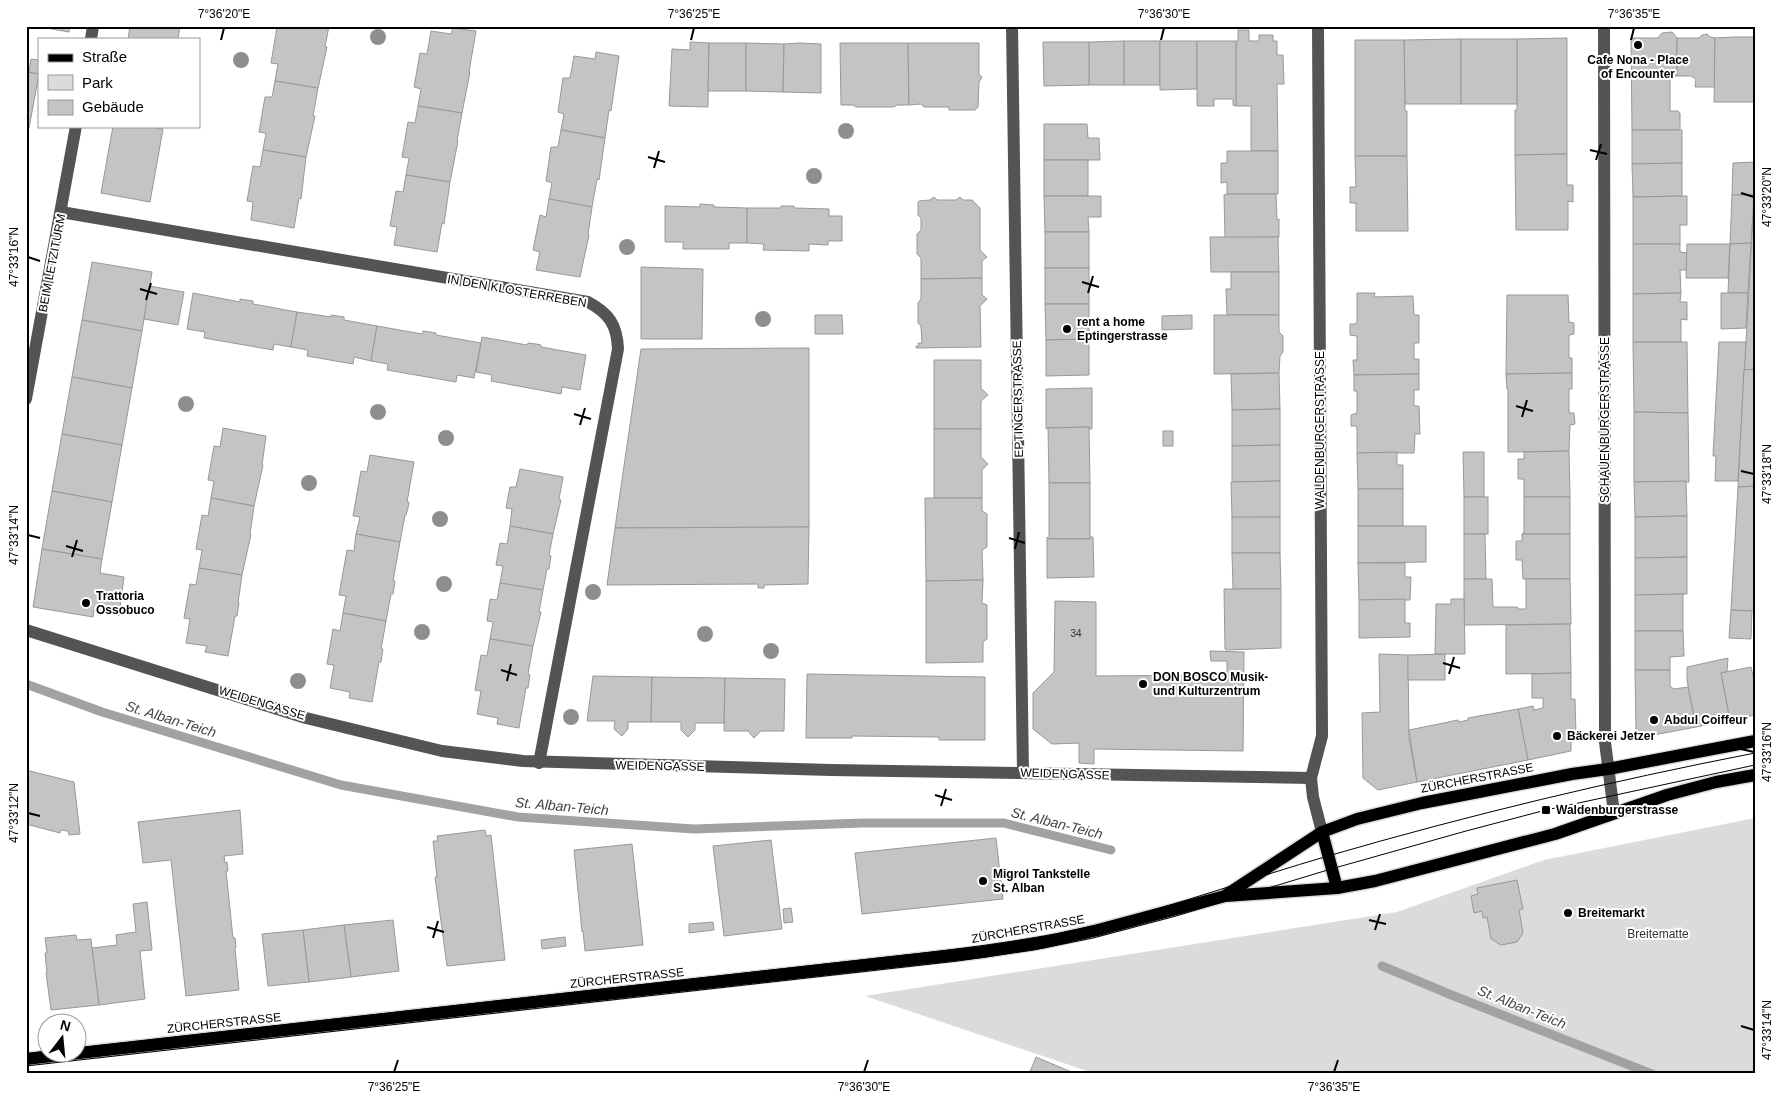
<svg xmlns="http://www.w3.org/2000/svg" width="1781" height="1100" viewBox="0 0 1781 1100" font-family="Helvetica,sans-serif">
<rect width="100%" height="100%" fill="#fff"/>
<polygon fill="#dbdbdb" points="1755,818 1755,1074 1096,1074 865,996 1397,912 1544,860"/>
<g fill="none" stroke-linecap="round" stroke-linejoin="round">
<g stroke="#a2a2a2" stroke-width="9">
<polyline points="26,684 102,712 341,785 518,817 694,829 863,823 1004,823 1111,850"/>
<polyline points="1382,966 1454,996 1652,1074"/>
</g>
</g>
<g fill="#c4c4c4" stroke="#989898">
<polygon points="35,26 70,26 69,32"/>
<polygon points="130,26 180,26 178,39 128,39"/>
<polygon points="284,26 329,26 325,47 327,47 318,88 275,81 278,64 271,63 277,27 284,29"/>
<polygon points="453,28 476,31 469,72 470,72 462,113 418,106 421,89 414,87 420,53 427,54 431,31 451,34"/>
<polygon points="1238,30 1249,30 1249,41 1259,41 1259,35 1273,35 1273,41 1277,41 1277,55 1283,55 1284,84 1277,84 1278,151 1251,151 1251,106 1236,106 1236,41 1238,41"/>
<polygon points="1672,32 1677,38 1677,76 1670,76 1670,111 1678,111 1680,113 1680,130 1632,130 1631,38 1658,38 1662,33"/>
<polygon points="1707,34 1710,37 1715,38 1715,87 1695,87 1696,79 1691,76 1677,76 1677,38 1699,38 1702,35"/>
<polygon points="1734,37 1755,37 1755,102 1714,102 1715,38"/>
<polygon points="1567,38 1567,154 1515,155 1515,110 1517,110 1517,39"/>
<polygon points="1461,39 1461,104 1405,104 1404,40"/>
<rect x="1461" y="39" width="56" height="65"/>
<polygon points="1355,40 1404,40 1405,111 1407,111 1407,156 1355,156"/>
<rect x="1124" y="41" width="36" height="44"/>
<polygon points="1124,41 1124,85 1089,85 1089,42"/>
<polygon points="1160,41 1197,41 1197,89 1160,90"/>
<polygon points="1197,41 1236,41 1236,106 1233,105 1233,99 1214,99 1214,106 1197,106"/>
<polygon points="690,42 709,43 708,107 669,106 672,49 690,50"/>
<polygon points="1043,42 1089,42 1089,85 1044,86"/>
<polygon points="709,43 746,43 746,91 708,91"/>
<polygon points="746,43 784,44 783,92 746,91"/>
<polygon points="800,43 821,44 821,93 783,92 784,44"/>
<polygon points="840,43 908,43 909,105 897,105 894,107 856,107 853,105 841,105"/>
<polygon points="908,43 979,43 979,75 982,77 979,82 978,107 975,110 949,110 949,107 924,107 921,104 909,105"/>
<polygon points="596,52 619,56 611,111 609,110 605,138 561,130 564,114 558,112 563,78 570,78 574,56 595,59"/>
<polygon points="31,59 39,60 39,74 29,72"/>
<polygon points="26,72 39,74 29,128 26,128"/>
<polygon points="275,81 318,88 313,116 315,116 306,157 263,150 266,133 259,132 265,97 272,97"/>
<polygon points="418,106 462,113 457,141 458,141 450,182 406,175 409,158 402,157 408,122 415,123"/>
<polygon points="1044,124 1087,124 1088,138 1099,138 1100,160 1044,160"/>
<polygon points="113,126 146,126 163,129 150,202 101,193"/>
<polygon points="561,130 605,138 599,180 597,179 592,207 549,199 552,183 546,181 551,147 558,147"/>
<polygon points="1632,130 1682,130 1682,163 1632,164"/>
<polygon points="263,150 306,157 301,199 299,198 294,228 251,220 253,202 247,201 253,166 260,167"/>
<polygon points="1227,151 1278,151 1278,194 1227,194 1227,182 1221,183 1221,163 1227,163"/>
<polygon points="1567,154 1567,185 1573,185 1573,202 1568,201 1568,230 1516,230 1515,155"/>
<polygon points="1355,156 1407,156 1408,231 1356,231 1356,203 1350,203 1350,187 1356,187"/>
<rect x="1044" y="160" width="44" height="36"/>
<polygon points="1755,162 1754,195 1732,195 1733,163"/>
<polygon points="1682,163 1682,196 1633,197 1632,164"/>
<polygon points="406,175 450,182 444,224 442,223 437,252 394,245 397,227 390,226 396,191 403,192"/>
<polygon points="1755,180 1755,369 1744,370 1746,342"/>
<polygon points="1227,194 1276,194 1277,220 1279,219 1279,237 1225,238 1224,195"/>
<polygon points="1732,195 1754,195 1751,243 1730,244"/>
<polygon points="1044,196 1101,196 1101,217 1088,217 1089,232 1045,232"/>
<polygon points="1687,196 1687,225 1680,225 1680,244 1633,244 1633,197"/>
<polygon points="934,197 937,200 956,200 960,197 963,200 972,200 980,208 980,250 987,257 982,261 982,278 921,279 921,258 917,254 917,234 921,230 921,218 918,215 918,203 919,201 930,200"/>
<polygon points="549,199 592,207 588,235 589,235 580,277 536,270 540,252 533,250 540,215 546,217"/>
<polygon points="700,204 714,205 714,207 747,208 747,243 729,243 729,249 683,249 683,242 665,242 665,206 700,207"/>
<polygon points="781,206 794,206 794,208 829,209 829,216 842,216 842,241 828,241 828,245 809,244 809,251 763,250 764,244 747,243 747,208 781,208"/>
<rect x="1045" y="232" width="44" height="36"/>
<polygon points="1210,237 1279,237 1278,238 1279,272 1211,272"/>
<polygon points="1751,243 1748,293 1728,293 1730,244"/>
<polygon points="1633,244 1680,244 1680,252 1687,253 1687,270 1680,270 1681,293 1633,294"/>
<polygon points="1687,244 1730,244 1728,278 1686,278"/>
<polygon points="92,262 152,272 142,331 82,320"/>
<polygon points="641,267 703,269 702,339 641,339"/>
<rect x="1045" y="268" width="44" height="36"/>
<polygon points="1231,272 1279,272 1279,315 1227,315 1226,289 1231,289"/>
<polygon points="982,278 982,295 987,299 980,306 981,347 916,348 916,346 919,346 918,343 922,343 921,326 918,323 918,303 921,299 921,279"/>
<polygon points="149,286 184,292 178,325 144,319"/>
<polygon points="193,293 240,302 240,299 253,301 253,304 297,312 291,347 274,344 273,350 204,338 205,332 187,329"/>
<polygon points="1357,293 1375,293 1374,297 1413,296 1414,315 1419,315 1419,343 1414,343 1414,359 1419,359 1419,374 1354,375 1353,360 1357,360 1357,336 1350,335 1350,324 1355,324 1357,322"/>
<polygon points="1681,293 1680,302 1687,302 1687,320 1681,319 1681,342 1633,342 1633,294"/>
<polygon points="1721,293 1748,293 1746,328 1721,329"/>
<polygon points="1507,295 1568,295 1569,322 1574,323 1574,334 1569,335 1569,358 1572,358 1572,373 1506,374"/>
<polygon points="1045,304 1089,304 1089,339 1046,340"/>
<polygon points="297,312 331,317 331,315 344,317 344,320 377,326 371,361 354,357 353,364 307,356 308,350 291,347"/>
<polygon points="815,315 842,315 843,334 815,334"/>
<polygon points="1192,315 1192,329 1162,330 1162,316"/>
<polygon points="1214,315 1279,315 1279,332 1283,336 1283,352 1280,356 1279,373 1214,374"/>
<polygon points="82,320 142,331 132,388 72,377"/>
<polygon points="377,326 422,334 423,331 436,333 436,335 481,343 474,378 457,375 456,382 387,370 388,364 371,361"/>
<polygon points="482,337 527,345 528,343 536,344 541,345 541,347 586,355 580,390 562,387 561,394 491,381 492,375 476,372"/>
<polygon points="1089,339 1089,375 1046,376 1046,340"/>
<polygon points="1633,342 1687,342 1688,413 1634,412"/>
<polygon points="1719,342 1746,342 1738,481 1715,481 1716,456 1713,456"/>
<polygon points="809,348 809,527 615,528 641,349"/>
<polygon points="934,360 981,360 981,388 988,395 981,401 981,429 934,429"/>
<polygon points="1755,369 1755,486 1738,487 1744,370"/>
<polygon points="1279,373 1280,409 1232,410 1231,374"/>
<polygon points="1572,373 1572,389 1569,389 1569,413 1574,413 1575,424 1570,425 1569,451 1508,452 1508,389 1507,389 1506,374"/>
<polygon points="1419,374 1419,390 1414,390 1414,406 1419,406 1420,434 1415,434 1414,453 1357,453 1357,428 1356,426 1351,426 1351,415 1357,413 1357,391 1354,391 1354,375"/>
<polygon points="72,377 132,388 122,445 62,434"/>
<polygon points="1092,388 1092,429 1089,429 1089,427 1048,428 1046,429 1046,389"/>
<polygon points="1280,409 1280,445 1232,446 1232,410"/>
<polygon points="1634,412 1688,413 1689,482 1634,482"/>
<polygon points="1089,427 1090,483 1049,483 1048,428"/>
<polygon points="223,428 266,436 262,465 263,465 254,506 211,498 214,481 208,480 214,446 220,447"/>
<polygon points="934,429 981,429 981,457 988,464 982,470 982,498 934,498"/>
<rect x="1163" y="431" width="10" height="15"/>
<polygon points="62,434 122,445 112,502 52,491"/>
<polygon points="1280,445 1280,481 1232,482 1232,446"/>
<polygon points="1569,451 1570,497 1524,497 1524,479 1518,479 1518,459 1524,459 1524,452"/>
<polygon points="1397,452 1397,465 1403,465 1403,489 1358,489 1357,453"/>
<polygon points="1463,452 1484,452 1484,497 1464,497"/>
<polygon points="370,455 414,462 407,502 409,502 408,508 406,515 405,515 400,542 356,534 360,517 353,516 361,471 367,472"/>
<polygon points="520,469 563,477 559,499 561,500 553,534 510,526 512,509 506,508 510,487 516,487"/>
<polygon points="1280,481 1280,517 1232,518 1231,482"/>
<polygon points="1686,481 1687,516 1635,517 1634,482"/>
<rect x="1049" y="483" width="41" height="56"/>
<polygon points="1755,486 1755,611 1731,610 1738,487"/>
<rect x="1358" y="489" width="45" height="37"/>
<polygon points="52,491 112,502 102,559 42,549"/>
<rect x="1464" y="497" width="24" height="37"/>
<polygon points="1524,497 1570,497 1570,534 1522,534 1524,532"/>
<polygon points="211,498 254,506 250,534 251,534 242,575 199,568 202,550 196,549 202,515 208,516"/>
<polygon points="925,498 982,498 982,511 987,514 987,547 982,550 983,580 926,581"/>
<polygon points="1687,516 1687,557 1635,558 1635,517"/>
<rect x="1232" y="517" width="48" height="36"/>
<polygon points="510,526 553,534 549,555 551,556 549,569 547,569 543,590 500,583 503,566 496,565 500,543 507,544"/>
<polygon points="1358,526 1426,526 1426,562 1358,563"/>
<polygon points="809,527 808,584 764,585 764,588 758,588 758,584 607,585 615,528"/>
<polygon points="356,534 400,542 393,581 395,581 394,588 393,594 391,594 386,621 343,613 346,596 339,595 347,550 354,551"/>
<polygon points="1464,534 1485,534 1486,579 1464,579"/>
<polygon points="1522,534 1570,534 1570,579 1523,579 1522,560 1516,560 1516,541 1522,541"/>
<polygon points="1047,537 1049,539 1090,539 1090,537 1093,537 1094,577 1047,578"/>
<polygon points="42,549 102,559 100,573 124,577 119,616 118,614 94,610 93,617 33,607"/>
<polygon points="1232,553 1280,553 1281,589 1233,589"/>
<polygon points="1687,557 1687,594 1635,595 1635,558"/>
<polygon points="1358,563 1405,563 1405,577 1411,577 1410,600 1359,600"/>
<polygon points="199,568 242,575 238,603 239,603 237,616 235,616 228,656 205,652 207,646 186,643 190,619 184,618 190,584 196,585"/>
<polygon points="1464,579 1492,579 1493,607 1517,607 1519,609 1526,609 1526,579 1570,579 1571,624 1464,625"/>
<polygon points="983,580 982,603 987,605 987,639 983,642 983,662 926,663 926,581"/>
<polygon points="500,583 543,590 539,612 541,612 533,646 490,639 493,622 487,621 490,599 497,600"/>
<polygon points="1224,589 1281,589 1281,648 1226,650 1225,649"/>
<polygon points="1683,594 1683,631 1635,631 1635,595"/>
<polygon points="1405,599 1405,623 1410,623 1410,637 1359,638 1359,600"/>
<polygon points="1451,599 1464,599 1465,654 1435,654 1436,604 1451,604"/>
<polygon points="1055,601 1096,602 1096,676 1227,675 1227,661 1211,661 1210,651 1244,652 1243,751 1094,749 1094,764 1079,763 1079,743 1052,744 1033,729 1033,693 1054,672"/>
<polygon points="1731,610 1752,611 1751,639 1729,638"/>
<polygon points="343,613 386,621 381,649 383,649 382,655 381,662 379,662 372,702 349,698 350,692 330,688 334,665 327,664 333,629 340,631"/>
<polygon points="1570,624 1571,673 1506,674 1506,625"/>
<polygon points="1635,631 1683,631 1684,656 1670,657 1670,670 1635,670"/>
<polygon points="490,639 533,646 528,674 530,675 528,688 526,688 519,728 497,724 498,718 477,714 481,691 475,690 481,655 487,656"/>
<polygon points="1379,654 1408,655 1409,738 1417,782 1378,790 1363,778 1362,713 1380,712"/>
<polygon points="1445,654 1445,680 1408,680 1408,655"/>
<polygon points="1728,658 1727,672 1721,673 1730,720 1696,727 1687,680 1687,667"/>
<polygon points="1751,667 1755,684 1755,715 1730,720 1721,673"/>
<polygon points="1635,670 1670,670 1670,686 1674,689 1688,687 1696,727 1643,737 1636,730"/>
<polygon points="1571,673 1571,699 1575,699 1576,734 1571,734 1571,751 1528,760 1518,709 1533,706 1534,710 1543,708 1543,698 1532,698 1532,674"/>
<polygon points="807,674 985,677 985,740 939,740 939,737 852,736 852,738 806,738"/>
<polygon points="593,676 652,677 651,722 628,722 628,729 622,736 614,729 615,721 587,721"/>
<polygon points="652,677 725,678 724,723 695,723 695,730 688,737 681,730 681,722 651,722"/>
<polygon points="725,678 785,679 784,731 761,731 754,738 748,731 724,731"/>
<polygon points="1518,709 1528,760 1417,782 1409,730 1458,720 1459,722 1468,720 1468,718"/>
<polygon points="26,770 74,782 80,834 69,835 68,831 61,830 60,833 26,824"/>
<polygon points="240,810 243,854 224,856 225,863 227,862 228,871 226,871 233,938 235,938 236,947 235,948 239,990 186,996 171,860 143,863 138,822"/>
<polygon points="485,830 486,836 491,835 505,960 447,966 435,877 437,877 433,841 438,841 437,836"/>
<polygon points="996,838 1003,899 862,914 855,853"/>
<polygon points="771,840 782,929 724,936 713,846"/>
<polygon points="632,844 643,945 585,951 583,931 582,932 574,850"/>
<polygon points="1517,880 1523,909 1519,910 1523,933 1517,942 1501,945 1491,939 1487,917 1483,918 1482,911 1474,913 1471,896 1478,894 1477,888"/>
<polygon points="147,902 152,950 140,951 145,999 99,1005 92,948 117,945 116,935 136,932 133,904"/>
<polygon points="791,908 793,922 784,923 783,909"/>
<polygon points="393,920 399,971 351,977 344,925"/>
<polygon points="713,922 714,930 689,933 689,924"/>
<polygon points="344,925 351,977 309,982 303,930"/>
<polygon points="303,930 309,982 268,986 262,934"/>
<polygon points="76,935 77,940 91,939 99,1005 51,1010 46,973 47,973 45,953 47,953 45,938"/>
<polygon points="565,937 566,946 542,949 541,940"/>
<polygon points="1036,1057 1076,1074 1029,1074"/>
</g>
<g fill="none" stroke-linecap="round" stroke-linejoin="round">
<g stroke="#dbdbdb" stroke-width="15">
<g id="major">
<polyline points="1322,832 1337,888"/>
<polyline points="1226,895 1322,832 1357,819 1422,803 1572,774 1608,769 1755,741"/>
<polyline points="26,1059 982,952 1045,942 1098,930 1225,896 1337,888 1375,881 1555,834 1667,795 1716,782 1755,775"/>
</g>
</g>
<g stroke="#545454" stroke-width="12">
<polyline points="1012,26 1023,772"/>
<polyline points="1318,26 1322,736 1311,778 1313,797 1322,832"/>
<polyline points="1604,26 1605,742 1614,813"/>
<polyline points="91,39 93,26"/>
<path d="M61,212L588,302C609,313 617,325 618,349L539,763"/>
<polyline points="26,399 76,126"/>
<polyline points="26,630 306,718 442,751 523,761 831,770 1311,778"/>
</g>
<use href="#major" stroke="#000" stroke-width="12"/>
<g stroke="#000" stroke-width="1">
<path d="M78,1048L923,953C983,946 1043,938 1102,924C1178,905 1252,878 1328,856C1469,815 1611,781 1755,753"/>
<polyline points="26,1054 48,1051"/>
<polyline points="26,1066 958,961 1034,950 1093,938 1176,916 1331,869 1466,831 1546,810 1755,765"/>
</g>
</g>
<g fill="#8e8e8e">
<circle cx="378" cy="37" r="8"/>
<circle cx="241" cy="60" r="8"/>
<circle cx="846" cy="131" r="8"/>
<circle cx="814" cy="176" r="8"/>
<circle cx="627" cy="247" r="8"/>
<circle cx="763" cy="319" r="8"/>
<circle cx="186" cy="404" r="8"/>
<circle cx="378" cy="412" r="8"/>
<circle cx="446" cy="438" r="8"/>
<circle cx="309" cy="483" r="8"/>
<circle cx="440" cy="519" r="8"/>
<circle cx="444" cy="584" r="8"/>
<circle cx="593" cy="592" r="8"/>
<circle cx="422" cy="632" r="8"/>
<circle cx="705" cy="634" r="8"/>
<circle cx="771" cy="651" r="8"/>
<circle cx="298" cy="681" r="8"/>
<circle cx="571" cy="717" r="8"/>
</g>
<path fill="none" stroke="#000" stroke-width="2" d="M221,40L224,28M691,40L694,28M1161,40L1164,28M1631,40L1634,28M1590,150L1607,154M648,157L665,162M1596,160L1601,144M654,168L659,151M1741,193L1754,197M28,257L40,261M1082,282L1099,287M140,289L157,294M1088,293L1093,276M146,300L151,283M1516,406L1533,411M574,414L591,419M1522,417L1527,400M580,425L585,408M1741,471L1754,474M28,535L40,538M1009,538L1025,543M66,546L83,551M1015,549L1019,532M72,557L77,540M1443,663L1460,668M501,670L517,675M1449,674L1454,657M507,681L511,664M1741,749L1754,752M935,795L952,800M941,806L946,789M28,813L40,816M1369,920L1386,924M427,927L444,932M1375,930L1380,914M433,938L438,921M1741,1026L1754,1030M394,1072L398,1060M864,1072L868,1060M1334,1072L1338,1060"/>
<g fill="#000" stroke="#fff" stroke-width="2">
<circle cx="1638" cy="45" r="5"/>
<circle cx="1067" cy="329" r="5"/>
<circle cx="86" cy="603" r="5"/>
<circle cx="1143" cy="684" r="5"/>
<circle cx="1654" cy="720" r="5"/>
<circle cx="1557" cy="736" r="5"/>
<rect x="1541" y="805" width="10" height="10" rx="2.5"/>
<circle cx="983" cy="881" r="5"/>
<circle cx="1568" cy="913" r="5"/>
</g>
<g text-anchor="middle" stroke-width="4" stroke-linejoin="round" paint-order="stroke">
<g font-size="10" fill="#313131">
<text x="1076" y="637">34</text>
</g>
<g font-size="12" font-weight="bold" fill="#000" stroke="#fff" text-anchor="start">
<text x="1638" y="64" text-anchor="middle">Cafe Nona - Place<tspan x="1638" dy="14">of Encounter</tspan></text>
<text x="1077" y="326">rent a home<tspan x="1077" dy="14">Eptingerstrasse</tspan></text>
<text x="96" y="600">Trattoria<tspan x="96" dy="14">Ossobuco</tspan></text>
<text x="1153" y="681">DON BOSCO Musik-<tspan x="1153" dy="14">und Kulturzentrum</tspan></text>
<text x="1664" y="724">Abdul Coiffeur</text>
<text x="1567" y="740">Bäckerei Jetzer</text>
<text x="1556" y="814">Waldenburgerstrasse</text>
<text x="993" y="878">Migrol Tankstelle<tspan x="993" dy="14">St. Alban</tspan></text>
<text x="1578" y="917">Breitemarkt</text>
</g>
<g font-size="12" fill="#000" stroke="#fff">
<text transform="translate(52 263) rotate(-79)" y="4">BEIM LETZITURM</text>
<text transform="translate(517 291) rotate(10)" y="4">IN DEN KLOSTERREBEN</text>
<text transform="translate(1018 399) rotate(-91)" y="4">EPTINGERSTRASSE</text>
<text transform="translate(1605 420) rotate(-90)" y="4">SCHAUENBURGERSTRASSE</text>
<text transform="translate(1320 430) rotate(-90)" y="4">WALDENBURGERSTRASSE</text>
<text transform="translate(262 703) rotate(17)" y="4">WEIDENGASSE</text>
<text transform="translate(660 766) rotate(1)" y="4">WEIDENGASSE</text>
<text transform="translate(1065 774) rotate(2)" y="4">WEIDENGASSE</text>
<text transform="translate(1477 778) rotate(-11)" y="4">ZÜRCHERSTRASSE</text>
<text transform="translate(1028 929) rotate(-10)" y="4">ZÜRCHERSTRASSE</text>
<text transform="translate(627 978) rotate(-6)" y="4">ZÜRCHERSTRASSE</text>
<text transform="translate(224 1023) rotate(-6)" y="4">ZÜRCHERSTRASSE</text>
</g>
<g font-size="12" fill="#323232" stroke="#fff">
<text x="1658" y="938">Breitematte</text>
</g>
<g font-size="14" font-style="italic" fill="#434343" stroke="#fff">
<text transform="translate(171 719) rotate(17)" y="5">St. Alban-Teich</text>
<text transform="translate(562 806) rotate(5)" y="5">St. Alban-Teich</text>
<text transform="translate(1057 823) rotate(14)" y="5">St. Alban-Teich</text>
<text transform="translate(1522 1007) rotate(22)" y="5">St. Alban-Teich</text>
</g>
</g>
<rect width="1781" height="1100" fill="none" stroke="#ffffff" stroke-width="55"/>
<rect x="38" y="38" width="162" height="90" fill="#ffffff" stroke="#999999"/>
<rect x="48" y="54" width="25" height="8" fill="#000000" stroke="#999999"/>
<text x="82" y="62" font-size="15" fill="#000000">Straße</text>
<rect x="48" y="75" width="25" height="15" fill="#dbdbdb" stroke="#999999"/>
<text x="82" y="88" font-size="15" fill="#000000">Park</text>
<rect x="48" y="100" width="25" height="15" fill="#c4c4c4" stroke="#999999"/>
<text x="82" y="112" font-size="15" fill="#000000">Gebäude</text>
<g transform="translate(62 1038) rotate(16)"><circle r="24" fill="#ffffff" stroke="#999999"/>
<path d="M0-4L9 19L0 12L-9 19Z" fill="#000000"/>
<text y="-8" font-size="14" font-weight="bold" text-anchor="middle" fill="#000000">N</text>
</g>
<rect x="28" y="28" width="1726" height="1044" fill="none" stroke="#000" stroke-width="2"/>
<g font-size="12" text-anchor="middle" fill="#000">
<text x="224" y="18">7°36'20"E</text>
<text x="694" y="18">7°36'25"E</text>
<text x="1164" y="18">7°36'30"E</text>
<text x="1634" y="18">7°36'35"E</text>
<text transform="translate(1767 197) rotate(-90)" y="4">47°33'20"N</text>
<text transform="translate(14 257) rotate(-90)" y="4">47°33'16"N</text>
<text transform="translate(1767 474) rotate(-90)" y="4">47°33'18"N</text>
<text transform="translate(14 535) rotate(-90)" y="4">47°33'14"N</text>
<text transform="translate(1767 752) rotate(-90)" y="4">47°33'16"N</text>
<text transform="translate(14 813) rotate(-90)" y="4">47°33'12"N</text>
<text transform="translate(1767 1030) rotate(-90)" y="4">47°33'14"N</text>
<text x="394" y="1091">7°36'25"E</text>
<text x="864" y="1091">7°36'30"E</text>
<text x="1334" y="1091">7°36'35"E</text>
</g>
</svg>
